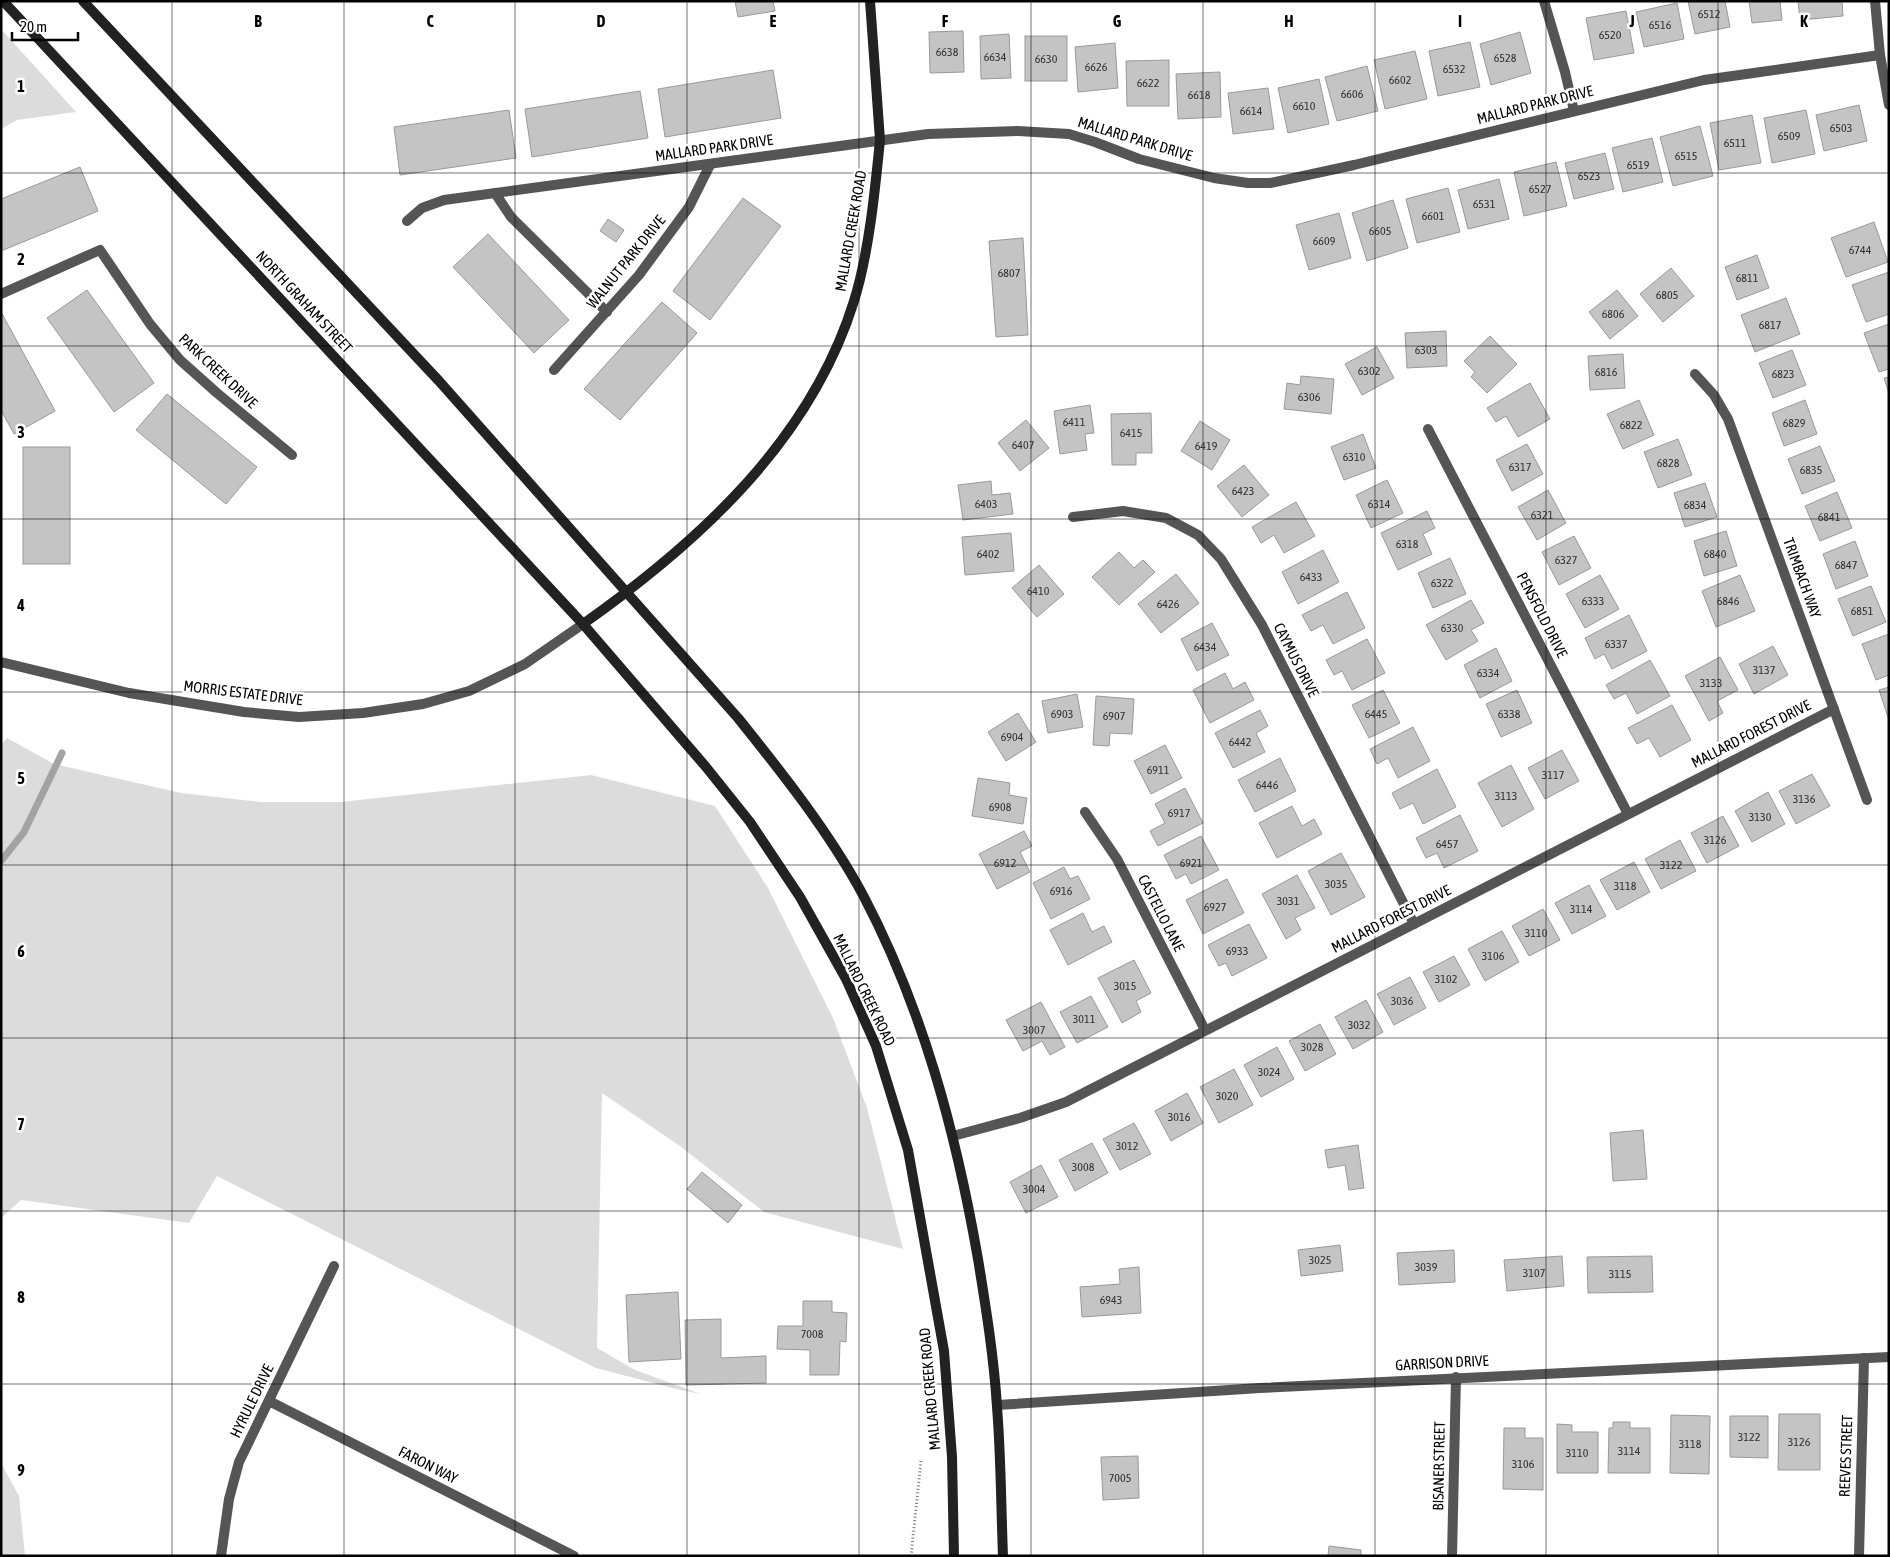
<svg xmlns="http://www.w3.org/2000/svg" width="1890" height="1557" viewBox="0 0 1890 1557" font-family="'Asap Condensed',sans-serif">
<rect width="100%" height="100%" fill="#fff"/>
<g fill="#dcdcdc">
<polygon points="1,29 76,112 17,120 1,129"/>
<polygon points="7,738 54,764 181,793 261,802 341,802 591,775 715,806 768,888 833,1018 867,1108 903,1249 764,1212 680,1146 602,1093 597,1348 635,1370 701,1394 676,1389 596,1368 217,1176 189,1223 21,1200 1,1218 1,745"/>
<polygon points="1,1463 19,1496 25,1556 1,1556"/>
</g>
<g fill="none" stroke-linecap="round" stroke-linejoin="round">
<polyline stroke="#a3a3a3" stroke-width="7" points="1,861 24,832 62,753"/>
</g>
<g fill="#c4c4c4" stroke="#999">
<polygon points="735,1 773,1 775,11 738,17"/>
<polygon points="1688,1 1725,1 1730,27 1695,34"/>
<polygon points="1749,1 1780,1 1782,20 1752,23"/>
<polygon points="1798,1 1842,1 1843,16 1800,20"/>
<polygon points="1677,3 1684,39 1644,47 1636,12"/>
<polygon points="1626,11 1634,53 1594,60 1586,18"/>
<polygon points="963,31 964,72 930,73 929,32"/>
<polygon points="1520,32 1531,73 1491,85 1480,44"/>
<polygon points="1009,34 1011,78 981,79 980,36"/>
<rect x="1025" y="36" width="42" height="45"/>
<polygon points="1470,42 1480,87 1438,96 1429,51"/>
<polygon points="1115,43 1118,88 1078,92 1075,47"/>
<polygon points="1415,51 1427,99 1385,109 1374,60"/>
<polygon points="1169,60 1169,106 1127,106 1126,61"/>
<polygon points="1367,66 1378,111 1337,121 1325,77"/>
<polygon points="773,70 781,118 665,137 658,89"/>
<polygon points="1220,72 1221,117 1178,119 1176,74"/>
<polygon points="1319,79 1329,124 1288,133 1278,88"/>
<polygon points="1268,88 1274,129 1233,134 1228,93"/>
<polygon points="640,91 648,138 532,157 525,109"/>
<polygon points="1859,105 1867,141 1824,151 1816,115"/>
<polygon points="509,110 516,158 400,175 394,127"/>
<polygon points="1806,110 1815,154 1772,163 1764,118"/>
<polygon points="1752,115 1761,163 1719,170 1710,123"/>
<polygon points="1700,126 1713,176 1673,186 1660,137"/>
<polygon points="1652,138 1663,182 1623,192 1612,148"/>
<polygon points="1605,153 1614,189 1574,199 1565,163"/>
<polygon points="1556,162 1567,206 1524,216 1514,172"/>
<polygon points="80,167 98,211 1,251 1,199"/>
<polygon points="1499,179 1509,219 1468,229 1458,190"/>
<polygon points="1448,188 1460,232 1417,243 1406,199"/>
<polygon points="743,198 781,226 710,320 673,291"/>
<polygon points="1393,200 1408,248 1367,261 1352,213"/>
<polygon points="1339,213 1351,258 1309,270 1296,225"/>
<polygon points="608,219 624,230 616,242 600,231"/>
<polygon points="1874,222 1888,262 1846,277 1831,238"/>
<polygon points="488,234 569,320 534,353 453,267"/>
<polygon points="1023,238 1028,335 996,337 989,241"/>
<polygon points="1757,255 1769,288 1737,300 1725,267"/>
<polygon points="1671,268 1694,296 1663,322 1640,294"/>
<polygon points="1889,272 1889,314 1866,322 1852,285"/>
<polygon points="87,290 154,383 114,412 47,318"/>
<polygon points="1617,290 1638,316 1610,339 1589,312"/>
<polygon points="1786,298 1800,334 1755,352 1741,315"/>
<polygon points="662,302 697,333 620,420 584,389"/>
<polygon points="1,312 55,411 14,434 1,410"/>
<polygon points="1889,324 1889,369 1879,372 1864,333"/>
<polygon points="1446,331 1447,366 1407,368 1405,333"/>
<polygon points="1490,336 1517,364 1487,393 1471,377 1475,372 1464,361"/>
<polygon points="1377,347 1394,378 1362,395 1345,364"/>
<polygon points="1792,350 1806,385 1773,398 1759,363"/>
<polygon points="1623,354 1625,388 1590,390 1588,356"/>
<polygon points="1301,376 1334,379 1331,414 1284,409 1287,383 1300,385"/>
<polygon points="1889,377 1889,393 1884,378"/>
<polygon points="1530,383 1550,419 1518,437 1506,416 1496,422 1487,408"/>
<polygon points="167,394 257,467 226,504 136,430"/>
<polygon points="1639,400 1654,435 1623,449 1607,414"/>
<polygon points="1805,400 1817,434 1784,446 1772,413"/>
<polygon points="1090,405 1094,433 1085,434 1087,450 1060,454 1054,411"/>
<polygon points="1151,413 1152,453 1136,453 1136,465 1112,465 1111,414"/>
<polygon points="1026,420 1049,448 1020,471 998,443"/>
<polygon points="1200,421 1230,440 1212,470 1181,451"/>
<polygon points="1363,434 1376,468 1344,480 1331,447"/>
<polygon points="1678,439 1692,475 1658,488 1644,452"/>
<polygon points="1527,444 1543,474 1512,491 1496,460"/>
<polygon points="1820,446 1835,481 1802,494 1788,459"/>
<rect x="23" y="447" width="47" height="117"/>
<polygon points="1244,465 1269,495 1242,517 1217,486"/>
<polygon points="1387,480 1403,513 1371,528 1356,495"/>
<polygon points="991,481 992,495 1010,493 1013,514 963,520 958,485"/>
<polygon points="1705,483 1717,517 1685,527 1674,493"/>
<polygon points="1548,490 1566,523 1537,540 1518,507"/>
<polygon points="1837,492 1852,528 1820,541 1805,506"/>
<polygon points="1296,502 1315,536 1284,553 1274,535 1261,543 1252,527"/>
<polygon points="1427,511 1435,528 1423,534 1432,554 1398,570 1381,533"/>
<polygon points="1726,531 1737,566 1704,576 1694,541"/>
<polygon points="1011,533 1014,571 965,575 962,537"/>
<polygon points="1574,536 1591,568 1559,585 1542,552"/>
<polygon points="1855,541 1868,576 1836,589 1823,554"/>
<polygon points="1323,550 1339,582 1298,604 1282,572"/>
<polygon points="1119,552 1134,568 1143,560 1155,572 1119,605 1092,577"/>
<polygon points="1450,558 1466,594 1433,608 1418,573"/>
<polygon points="1039,565 1064,594 1037,617 1012,588"/>
<polygon points="1176,574 1199,603 1161,633 1138,604"/>
<polygon points="1600,575 1619,609 1585,628 1566,594"/>
<polygon points="1740,575 1755,611 1716,627 1702,591"/>
<polygon points="1871,586 1886,622 1853,636 1838,599"/>
<polygon points="1347,592 1365,628 1333,644 1323,625 1311,631 1302,615"/>
<polygon points="1471,600 1484,623 1471,630 1478,641 1446,660 1426,625"/>
<polygon points="1629,615 1647,651 1612,669 1604,654 1595,659 1585,638"/>
<polygon points="1212,623 1229,655 1197,671 1181,639"/>
<polygon points="1889,634 1889,675 1876,680 1862,644"/>
<polygon points="1367,639 1385,673 1352,690 1342,671 1334,675 1326,660"/>
<polygon points="1773,646 1788,675 1754,694 1739,664"/>
<polygon points="1496,648 1512,681 1480,698 1464,665"/>
<polygon points="1720,657 1738,690 1717,701 1723,713 1709,721 1685,676"/>
<polygon points="1650,660 1670,696 1637,714 1626,693 1614,699 1606,685"/>
<polygon points="1225,673 1233,689 1245,682 1254,700 1210,723 1193,690"/>
<polygon points="1889,687 1889,720 1879,690"/>
<polygon points="1383,690 1400,723 1369,738 1352,705"/>
<polygon points="1517,690 1532,723 1501,737 1486,704"/>
<polygon points="1077,694 1083,727 1048,733 1042,701"/>
<polygon points="1096,696 1134,699 1132,734 1110,733 1109,746 1093,745"/>
<polygon points="1672,705 1691,740 1660,757 1649,738 1637,744 1628,728"/>
<polygon points="1260,710 1268,726 1256,733 1265,752 1233,768 1215,733"/>
<polygon points="1018,713 1036,742 1006,761 988,732"/>
<polygon points="1413,727 1430,761 1398,778 1388,758 1377,764 1370,749"/>
<polygon points="1165,745 1182,778 1151,794 1134,761"/>
<polygon points="1562,750 1579,781 1545,799 1528,768"/>
<polygon points="1280,758 1296,791 1255,812 1238,780"/>
<polygon points="1511,765 1534,809 1502,827 1478,783"/>
<polygon points="1437,769 1456,807 1423,824 1413,803 1400,809 1392,793"/>
<polygon points="1812,774 1830,806 1796,824 1779,791"/>
<polygon points="978,778 1010,783 1009,795 1027,798 1023,824 972,816"/>
<polygon points="1185,788 1203,823 1158,846 1150,831 1165,823 1155,804"/>
<polygon points="1768,792 1785,824 1752,842 1735,811"/>
<polygon points="1292,806 1302,826 1314,819 1322,834 1277,858 1259,823"/>
<polygon points="1460,815 1478,851 1444,868 1437,853 1426,858 1416,838"/>
<polygon points="1723,816 1739,846 1707,863 1691,833"/>
<polygon points="1024,831 1032,846 1020,852 1030,872 997,889 979,854"/>
<polygon points="1201,836 1219,870 1191,884 1186,874 1176,879 1164,855"/>
<polygon points="1680,840 1696,871 1661,889 1645,859"/>
<polygon points="1341,853 1365,897 1331,915 1308,871"/>
<polygon points="1634,862 1650,892 1617,910 1600,880"/>
<polygon points="1064,867 1070,879 1078,876 1090,899 1051,919 1033,883"/>
<polygon points="1297,875 1315,908 1295,918 1301,930 1286,939 1262,894"/>
<polygon points="1227,879 1244,913 1203,934 1186,900"/>
<polygon points="1589,885 1606,916 1572,934 1555,903"/>
<polygon points="1543,909 1560,940 1529,956 1512,926"/>
<polygon points="1083,913 1092,932 1104,926 1112,942 1068,965 1050,930"/>
<polygon points="1249,924 1267,958 1232,976 1226,963 1219,966 1208,945"/>
<polygon points="1502,931 1519,962 1485,981 1468,949"/>
<polygon points="1454,956 1470,985 1439,1002 1423,972"/>
<polygon points="1134,960 1151,993 1136,1001 1141,1012 1122,1023 1098,978"/>
<polygon points="1410,977 1426,1008 1394,1025 1377,994"/>
<polygon points="1091,996 1108,1027 1077,1043 1060,1012"/>
<polygon points="1366,1000 1383,1032 1353,1049 1335,1017"/>
<polygon points="1041,1002 1065,1047 1050,1055 1042,1041 1023,1051 1006,1020"/>
<polygon points="1320,1024 1336,1054 1305,1071 1289,1041"/>
<polygon points="1277,1047 1294,1079 1261,1097 1244,1065"/>
<polygon points="1234,1069 1253,1105 1219,1123 1200,1087"/>
<polygon points="1187,1093 1203,1123 1171,1141 1155,1111"/>
<polygon points="1134,1123 1151,1154 1120,1170 1103,1139"/>
<polygon points="1643,1130 1647,1179 1613,1181 1610,1133"/>
<polygon points="1092,1143 1108,1173 1075,1191 1059,1160"/>
<polygon points="1358,1145 1364,1188 1349,1190 1345,1165 1328,1168 1325,1150"/>
<polygon points="1041,1165 1058,1197 1026,1213 1010,1182"/>
<polygon points="702,1172 742,1205 728,1223 687,1189"/>
<polygon points="1340,1245 1343,1271 1301,1276 1298,1250"/>
<polygon points="1454,1250 1455,1282 1399,1285 1397,1253"/>
<polygon points="1562,1256 1564,1286 1507,1291 1504,1260"/>
<polygon points="1652,1256 1653,1292 1588,1293 1587,1257"/>
<polygon points="1139,1267 1141,1313 1082,1317 1080,1287 1120,1284 1119,1269"/>
<polygon points="678,1292 681,1359 629,1362 626,1295"/>
<polygon points="803,1301 832,1301 832,1312 847,1313 846,1342 840,1341 839,1375 810,1375 810,1350 777,1349 778,1326 803,1326"/>
<polygon points="721,1319 721,1358 766,1356 766,1383 686,1385 685,1320"/>
<polygon points="1779,1414 1820,1414 1820,1470 1778,1470"/>
<polygon points="1671,1415 1710,1416 1709,1474 1670,1473"/>
<polygon points="1730,1416 1768,1416 1768,1458 1730,1457"/>
<polygon points="1613,1422 1630,1422 1630,1428 1650,1428 1650,1473 1608,1473 1609,1428 1613,1428"/>
<polygon points="1557,1424 1572,1425 1572,1432 1598,1432 1598,1473 1557,1473"/>
<polygon points="1504,1428 1525,1428 1525,1438 1543,1438 1543,1490 1503,1489"/>
<polygon points="1138,1456 1139,1498 1103,1500 1101,1457"/>
<polygon points="1329,1546 1361,1550 1361,1556 1328,1556"/>
</g>
<g fill="none" stroke-linecap="round" stroke-linejoin="round">
<polyline stroke="#777" stroke-width="3" stroke-dasharray="1 2.5" stroke-linecap="butt" points="911,1556 921,1461"/>
<g stroke="#555" stroke-width="10">
<polyline points="1544,1 1565,72 1574,111"/>
<polyline points="1875,1 1880,55 1889,105"/>
<polyline points="495,193 511,217 607,312"/>
<polyline points="407,221 422,208 444,200 928,134 1018,131 1069,134 1095,142 1139,159 1214,178 1248,183 1270,183 1354,165 1704,80 1880,55"/>
<polyline points="1,294 100,250 150,324 180,360 217,393 292,455"/>
<polyline points="554,370 639,275 689,207 710,165"/>
<polyline points="1695,374 1714,395 1728,419 1867,800"/>
<polyline points="1428,429 1628,814"/>
<polyline points="1073,517 1123,511 1166,518 1198,535 1221,559 1262,625 1414,924"/>
<polyline points="1,662 129,693 244,712 299,717 363,713 423,704 469,691 525,664 583,624"/>
<polyline points="1085,812 1117,859 1205,1030"/>
<polyline points="953,1136 1020,1118 1066,1102 1834,709"/>
<polyline points="269,1401 574,1556"/>
<polyline points="997,1405 1260,1388 1889,1357"/>
<polyline points="221,1556 229,1499 239,1462 334,1266"/>
<polyline points="1452,1556 1456,1377"/>
<polyline points="1859,1556 1864,1358"/>
</g>
<g stroke="#222" stroke-width="10">
<polyline points="3,1 583,624 706,767 750,822 800,897 846,979 876,1046 908,1150 944,1351 952,1457 954,1556"/>
<path d="M83,1L439,381L738,718C783,774 829,832 863,895C923,1009 956,1133 978,1259C986,1308 994,1358 997,1407C1001,1456 1001,1506 1003,1556"/>
<path d="M583,624C699,542 811,440 854,301C869,253 875,190 880,140L870,1"/>
</g>
</g>
<path fill="none" stroke="#000" stroke-width="1" stroke-opacity="0.55" d="M172,1V1556M344,1V1556M515,1V1556M687,1V1556M859,1V1556M1031,1V1556M1203,1V1556M1375,1V1556M1546,1V1556M1718,1V1556M1,173H1889M1,346H1889M1,519H1889M1,692H1889M1,865H1889M1,1038H1889M1,1211H1889M1,1384H1889"/>
<g text-anchor="middle" stroke-width="5" stroke-linejoin="round" paint-order="stroke">
<g font-size="12" fill="#313131">
<text x="1709" y="18">6512</text>
<text x="1660" y="29">6516</text>
<text x="1610" y="39">6520</text>
<text x="947" y="56">6638</text>
<text x="995" y="61">6634</text>
<text x="1505" y="62">6528</text>
<text x="1046" y="63">6630</text>
<text x="1096" y="71">6626</text>
<text x="1454" y="73">6532</text>
<text x="1400" y="84">6602</text>
<text x="1148" y="87">6622</text>
<text x="1352" y="98">6606</text>
<text x="1199" y="99">6618</text>
<text x="1304" y="110">6610</text>
<text x="1251" y="115">6614</text>
<text x="1841" y="132">6503</text>
<text x="1789" y="140">6509</text>
<text x="1735" y="147">6511</text>
<text x="1686" y="160">6515</text>
<text x="1638" y="169">6519</text>
<text x="1589" y="180">6523</text>
<text x="1540" y="193">6527</text>
<text x="1484" y="208">6531</text>
<text x="1433" y="220">6601</text>
<text x="1380" y="235">6605</text>
<text x="1324" y="245">6609</text>
<text x="1860" y="254">6744</text>
<text x="1009" y="277">6807</text>
<text x="1747" y="282">6811</text>
<text x="1667" y="299">6805</text>
<text x="1613" y="318">6806</text>
<text x="1770" y="329">6817</text>
<text x="1426" y="354">6303</text>
<text x="1369" y="375">6302</text>
<text x="1606" y="376">6816</text>
<text x="1783" y="378">6823</text>
<text x="1309" y="401">6306</text>
<text x="1074" y="426">6411</text>
<text x="1794" y="427">6829</text>
<text x="1631" y="429">6822</text>
<text x="1131" y="437">6415</text>
<text x="1023" y="449">6407</text>
<text x="1206" y="450">6419</text>
<text x="1354" y="461">6310</text>
<text x="1668" y="467">6828</text>
<text x="1520" y="471">6317</text>
<text x="1811" y="474">6835</text>
<text x="1243" y="495">6423</text>
<text x="986" y="508">6403</text>
<text x="1379" y="508">6314</text>
<text x="1695" y="509">6834</text>
<text x="1542" y="519">6321</text>
<text x="1829" y="521">6841</text>
<text x="1407" y="548">6318</text>
<text x="988" y="558">6402</text>
<text x="1715" y="558">6840</text>
<text x="1566" y="564">6327</text>
<text x="1846" y="569">6847</text>
<text x="1311" y="581">6433</text>
<text x="1442" y="587">6322</text>
<text x="1038" y="595">6410</text>
<text x="1593" y="605">6333</text>
<text x="1728" y="605">6846</text>
<text x="1168" y="608">6426</text>
<text x="1862" y="615">6851</text>
<text x="1452" y="632">6330</text>
<text x="1616" y="648">6337</text>
<text x="1205" y="651">6434</text>
<text x="1764" y="674">3137</text>
<text x="1488" y="677">6334</text>
<text x="1711" y="687">3133</text>
<text x="1062" y="718">6903</text>
<text x="1376" y="718">6445</text>
<text x="1509" y="718">6338</text>
<text x="1114" y="720">6907</text>
<text x="1012" y="741">6904</text>
<text x="1240" y="746">6442</text>
<text x="1158" y="774">6911</text>
<text x="1553" y="779">3117</text>
<text x="1267" y="789">6446</text>
<text x="1506" y="800">3113</text>
<text x="1804" y="803">3136</text>
<text x="1000" y="811">6908</text>
<text x="1179" y="817">6917</text>
<text x="1760" y="821">3130</text>
<text x="1715" y="844">3126</text>
<text x="1447" y="848">6457</text>
<text x="1005" y="867">6912</text>
<text x="1191" y="867">6921</text>
<text x="1671" y="869">3122</text>
<text x="1336" y="888">3035</text>
<text x="1625" y="890">3118</text>
<text x="1061" y="895">6916</text>
<text x="1288" y="905">3031</text>
<text x="1215" y="911">6927</text>
<text x="1581" y="913">3114</text>
<text x="1536" y="937">3110</text>
<text x="1237" y="955">6933</text>
<text x="1493" y="960">3106</text>
<text x="1446" y="983">3102</text>
<text x="1125" y="990">3015</text>
<text x="1402" y="1005">3036</text>
<text x="1084" y="1023">3011</text>
<text x="1359" y="1029">3032</text>
<text x="1034" y="1034">3007</text>
<text x="1312" y="1051">3028</text>
<text x="1269" y="1076">3024</text>
<text x="1227" y="1100">3020</text>
<text x="1179" y="1121">3016</text>
<text x="1127" y="1150">3012</text>
<text x="1083" y="1171">3008</text>
<text x="1034" y="1193">3004</text>
<text x="1320" y="1264">3025</text>
<text x="1426" y="1271">3039</text>
<text x="1534" y="1277">3107</text>
<text x="1620" y="1278">3115</text>
<text x="1111" y="1304">6943</text>
<text x="812" y="1338">7008</text>
<text x="1749" y="1441">3122</text>
<text x="1799" y="1446">3126</text>
<text x="1690" y="1448">3118</text>
<text x="1629" y="1455">3114</text>
<text x="1577" y="1457">3110</text>
<text x="1523" y="1468">3106</text>
<text x="1120" y="1482">7005</text>
</g>
<g font-size="15" fill="#000" stroke="#fff">
<text transform="translate(1535 105) rotate(-14)" y="5">MALLARD PARK DRIVE</text>
<text transform="translate(1135 139) rotate(17)" y="5">MALLARD PARK DRIVE</text>
<text transform="translate(714 148) rotate(-8)" y="5">MALLARD PARK DRIVE</text>
<text transform="translate(851 231) rotate(-80)" y="5">MALLARD CREEK ROAD</text>
<text transform="translate(626 262) rotate(-51)" y="5">WALNUT PARK DRIVE</text>
<text transform="translate(304 302) rotate(47)" y="5">NORTH GRAHAM STREET</text>
<text transform="translate(218 371) rotate(43)" y="5">PARK CREEK DRIVE</text>
<text transform="translate(1802 578) rotate(70)" y="5">TRIMBACH WAY</text>
<text transform="translate(1542 615) rotate(63)" y="5">PENSFOLD DRIVE</text>
<text transform="translate(1296 660) rotate(63)" y="5">CAYMUS DRIVE</text>
<text transform="translate(243 693) rotate(7)" y="5">MORRIS ESTATE DRIVE</text>
<text transform="translate(1751 734) rotate(-27)" y="5">MALLARD FOREST DRIVE</text>
<text transform="translate(1161 913) rotate(63)" y="5">CASTELLO LANE</text>
<text transform="translate(1391 919) rotate(-27)" y="5">MALLARD FOREST DRIVE</text>
<text transform="translate(864 990) rotate(64)" y="5">MALLARD CREEK ROAD</text>
<text transform="translate(1442 1363) rotate(-3)" y="5">GARRISON DRIVE</text>
<text transform="translate(930 1389) rotate(-95)" y="5">MALLARD CREEK ROAD</text>
<text transform="translate(252 1401) rotate(-64)" y="5">HYRULE DRIVE</text>
<text transform="translate(1846 1456) rotate(-88)" y="5">REEVES STREET</text>
<text transform="translate(428 1465) rotate(27)" y="5">FARON WAY</text>
<text transform="translate(1439 1466) rotate(-89)" y="5">BISANER STREET</text>
</g>
</g>
<g font-size="16" text-anchor="middle" font-weight="bold" fill="#000" stroke="#fff" stroke-width="5" stroke-linejoin="round" paint-order="stroke">
<text x="258" y="27">B</text>
<text x="430" y="27">C</text>
<text x="601" y="27">D</text>
<text x="773" y="27">E</text>
<text x="945" y="27">F</text>
<text x="1117" y="27">G</text>
<text x="1289" y="27">H</text>
<text x="1460" y="27">I</text>
<text x="1632" y="27">J</text>
<text x="1804" y="27">K</text>
<text x="21" y="92">1</text>
<text x="21" y="265">2</text>
<text x="21" y="438">3</text>
<text x="21" y="611">4</text>
<text x="21" y="784">5</text>
<text x="21" y="957">6</text>
<text x="21" y="1130">7</text>
<text x="21" y="1303">8</text>
<text x="21" y="1476">9</text>
</g>
<rect width="1890" height="1557" fill="none" stroke="#000000" stroke-width="5"/>
<path d="M12 32v8h66v-8" fill="none" stroke="#000000" stroke-width="2.5"/>
<text x="20" y="32" font-size="15" fill="#000000" stroke="#ffffff" stroke-width="4" paint-order="stroke">20 m</text>
</svg>
